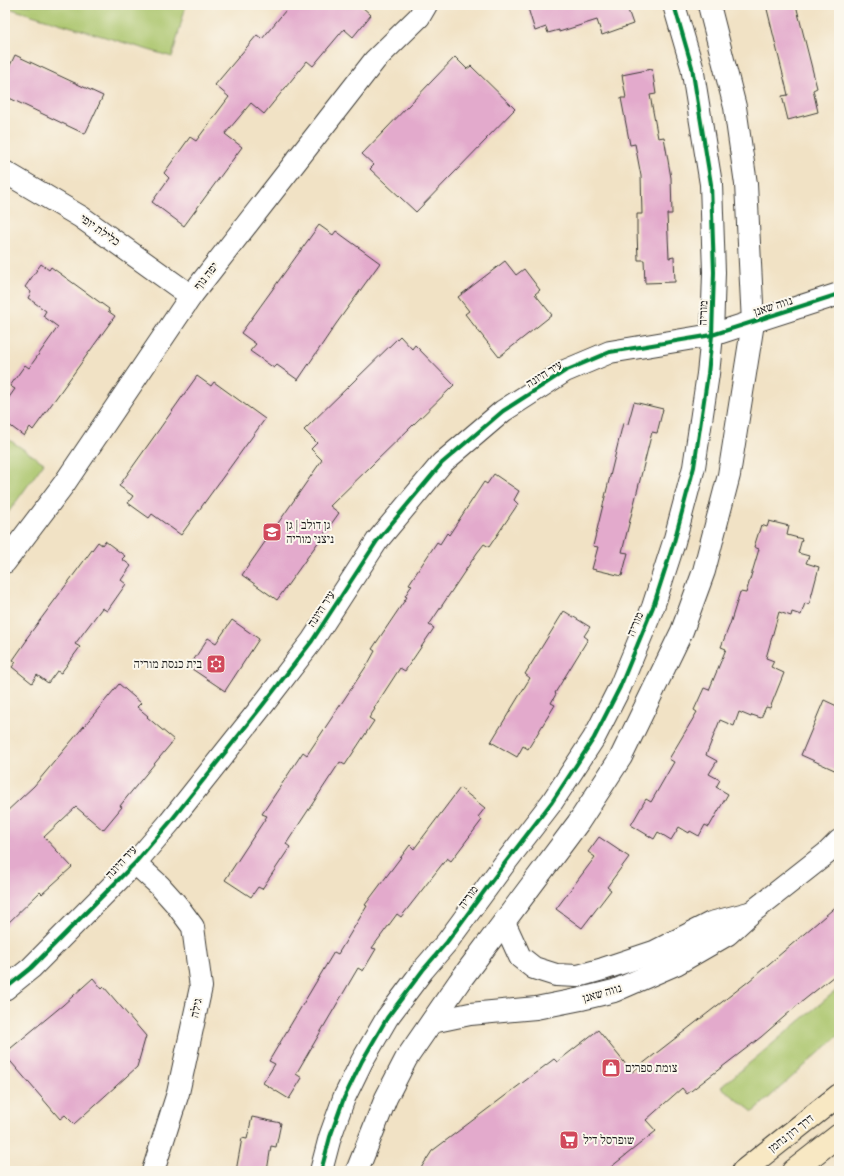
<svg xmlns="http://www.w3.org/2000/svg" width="844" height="1176" viewBox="0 0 844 1176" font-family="'IM FELL Great Primer','Frank Ruhl Libre',serif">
<rect width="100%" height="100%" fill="#fbf7ec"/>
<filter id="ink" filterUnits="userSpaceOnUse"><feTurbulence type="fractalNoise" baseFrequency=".025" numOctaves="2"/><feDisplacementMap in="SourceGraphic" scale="8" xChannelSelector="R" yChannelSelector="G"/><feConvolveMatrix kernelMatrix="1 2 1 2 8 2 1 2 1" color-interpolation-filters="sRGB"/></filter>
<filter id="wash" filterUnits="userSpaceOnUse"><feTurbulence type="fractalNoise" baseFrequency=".012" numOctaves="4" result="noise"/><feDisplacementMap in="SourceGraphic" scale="16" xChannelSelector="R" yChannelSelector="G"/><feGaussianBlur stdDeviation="0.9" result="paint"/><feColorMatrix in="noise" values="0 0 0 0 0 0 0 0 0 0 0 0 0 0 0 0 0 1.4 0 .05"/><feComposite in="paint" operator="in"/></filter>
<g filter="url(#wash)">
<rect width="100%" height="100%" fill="#f1e2c5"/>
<g fill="#aac56c" stroke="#637044">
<polygon points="5,5 186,5 172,57 5,7"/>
<polygon points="5,437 44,463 5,517"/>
<polygon points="839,988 839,1035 753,1112 721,1087"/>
</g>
<g id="blocks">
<g fill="#e3aacc">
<polygon points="290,5 360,5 371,15 353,37 344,29 313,66 307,61 264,114 251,103 225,134 242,147 184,226 152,202 169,178 164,173 190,137 196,141 229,97 215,85 257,35 262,39"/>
<polygon points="527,5 630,5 631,9 628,10 633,24 602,35 597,20 559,32 559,30 548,33 546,27 535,31"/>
<polygon points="766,5 796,5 817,88 813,90 818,112 788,120 782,96 788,95"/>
<polygon points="15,55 103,96 85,134 5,96 5,76"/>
<polygon points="455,57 467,69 471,66 515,109 486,139 487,139 416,212 370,169 374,165 362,154"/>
<polygon points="652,69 656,94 650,95 658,138 664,137 671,178 672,214 667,214 669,258 674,257 675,282 645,283 644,260 638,260 637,231 637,214 642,214 641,176 635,144 630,145 621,98 626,98 622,75"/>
<polygon points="319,225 333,235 336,231 380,263 336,324 298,380 277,365 274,368 250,351 256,344 241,333"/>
<polygon points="505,261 516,275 524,269 540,290 535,294 552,315 499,357 465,314 469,311 458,297"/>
<polygon points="41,264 49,270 51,267 109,309 108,311 115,316 33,430 30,427 24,436 5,422 5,403 15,389 10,386 25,365 29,368 58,327 43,316 46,311 28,298 31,292 25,287"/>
<polygon points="400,336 412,349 415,345 454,385 330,506 339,513 277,600 242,575 322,460 311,449 317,443 304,430"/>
<polygon points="197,376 211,386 214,382 265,419 181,535 152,514 149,518 128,503 133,496 119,486"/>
<polygon points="634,402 663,409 657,433 652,432 622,552 628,553 622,576 592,569 598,547 593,546 623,423 628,424"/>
<polygon points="494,474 519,491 514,500 518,504 489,547 484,544 477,553 429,625 434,628 405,671 400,668 374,708 375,709 369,718 374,721 345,765 340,762 334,771 286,844 290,847 262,889 258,887 251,897 225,880 267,816 262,814 303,752 307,755 369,662 375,651 372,649 407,597 405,596 412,585 409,584 437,542 440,544 447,533 449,535 484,482 487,484"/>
<polygon points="769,521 789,526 787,535 802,539 798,553 809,556 806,563 819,567 809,605 805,603 801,615 792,612 791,616 779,612 766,658 774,661 771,667 784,673 770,708 766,707 761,718 752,715 751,717 739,712 734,726 720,720 706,755 717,761 709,774 720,780 716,787 728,794 709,827 705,825 699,836 690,831 689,833 679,827 671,840 658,832 654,839 631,825 646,799 651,802 674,762 669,759 697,712 694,710 704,688 709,690 726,649 721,647 730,624 740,592 746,593 759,549 754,547 761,525 767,527"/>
<polygon points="105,541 125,556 122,559 131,566 121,580 126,584 107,611 102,608 75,644 80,647 61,673 57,671 48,683 37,675 32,683 12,667 16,662 13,660 27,640 26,639 98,542 102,545"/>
<polygon points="564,611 590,627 584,636 588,639 555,693 556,694 551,703 555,705 528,749 523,746 517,757 491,742 530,678 525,674"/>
<polygon points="232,620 259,639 225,691 189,667 208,638 216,643"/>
<polygon points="119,684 141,703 137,707 148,716 147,717 174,740 127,797 120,806 122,807 103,830 76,807 44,837 72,867 42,894 40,892 5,926 5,813 34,786"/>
<polygon points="824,700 839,707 839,772 801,755"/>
<polygon points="460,788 485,808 478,817 482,820 451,861 447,858 401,917 397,914 372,948 376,949 363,971 358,968 296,1074 302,1078 289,1099 263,1083 275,1064 269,1061 334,952 338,954 367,906 365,905 410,845 414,849"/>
<polygon points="599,837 629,857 607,887 611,890 582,928 556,909 595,857 588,852"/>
<polygon points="839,904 839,972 799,1004 761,1037 687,1094 682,1088 646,1120 656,1131 606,1171 419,1171 432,1151 554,1059 557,1062 598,1030 632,1072 749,981"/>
<polygon points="93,978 102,989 104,987 146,1036 137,1067 74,1124 65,1115 60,1119 5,1055 5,1053 63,1005"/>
<polygon points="252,1117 281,1123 276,1147 271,1146 267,1171 236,1171 242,1138 247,1139"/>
</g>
</g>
</g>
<g filter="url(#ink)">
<use href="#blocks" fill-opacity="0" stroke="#3c3a35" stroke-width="1"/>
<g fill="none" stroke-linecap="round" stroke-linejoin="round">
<g stroke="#3c3a35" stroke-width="24">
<g id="minor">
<polyline points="5,172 81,217 191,296"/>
<polyline points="5,562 64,484 191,296 375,60 419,17 426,5"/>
<polyline points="135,863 159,885 176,904 193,927 201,987 178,1093 153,1171"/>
<polyline points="504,922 520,957 534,968 556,975 578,976 603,969 654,952 711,923 749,913"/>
<polyline points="5,989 31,968 135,863 170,822 262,706 312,641 377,541 442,463 503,411 565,371 610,352 712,335 839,294"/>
<polyline points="432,1022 470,1014 536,1008 581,999 614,991 676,964 728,934 752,912 827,853 839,841"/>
</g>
</g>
<g stroke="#3c3a35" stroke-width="24">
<g id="tertiary">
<polyline points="321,1171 330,1137 344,1098 362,1061 387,1018 423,970 447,942 505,863 552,802 594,738 620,687 653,607 674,542 694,467 708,374 712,335 714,272 711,184 692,67 674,5"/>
<polyline points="357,1171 386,1098 406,1059 459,982 578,823 621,757 682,631 704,571 729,475 753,323 746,184 735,107 709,5"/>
</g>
</g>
<g stroke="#3c3a35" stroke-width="24">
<g id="secondary">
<polyline points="743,1171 839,1095"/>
<polyline points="793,1171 839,1135"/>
</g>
</g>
<use href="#minor" stroke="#fff" stroke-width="22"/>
<use href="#tertiary" stroke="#fff" stroke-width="22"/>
<use href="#secondary" stroke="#f8e8c3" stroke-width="22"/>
<g stroke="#fbf7ec" stroke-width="6">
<g id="cycleway">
<polyline points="5,989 31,968 135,863 170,822 262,706 312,641 377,541 442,463 503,411 565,371 610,352 712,335 839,294"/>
<polyline points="321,1171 330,1137 344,1098 362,1061 387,1018 423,970 447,942 505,863 552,802 594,738 620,687 653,607 674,542 694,467 708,374 712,335 714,272 711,184 692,67 674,5"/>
</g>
</g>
<use href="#cycleway" stroke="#00873e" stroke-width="4"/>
</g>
</g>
<defs>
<g id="school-square" transform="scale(1)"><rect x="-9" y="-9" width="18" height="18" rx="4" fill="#d1495b" stroke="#fbf7ec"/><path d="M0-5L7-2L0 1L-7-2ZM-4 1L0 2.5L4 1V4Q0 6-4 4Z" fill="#fff"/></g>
<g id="synagogue-square" transform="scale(1)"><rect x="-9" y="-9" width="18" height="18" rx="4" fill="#d1495b" stroke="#fbf7ec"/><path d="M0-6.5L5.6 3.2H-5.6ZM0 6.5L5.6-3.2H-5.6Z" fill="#fff"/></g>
<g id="shop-square" transform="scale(1)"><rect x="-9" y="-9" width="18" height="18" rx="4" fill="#d1495b" stroke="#fbf7ec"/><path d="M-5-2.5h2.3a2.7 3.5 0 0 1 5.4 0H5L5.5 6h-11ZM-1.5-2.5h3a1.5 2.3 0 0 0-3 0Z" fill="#fff"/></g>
<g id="supermarket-square" transform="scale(1)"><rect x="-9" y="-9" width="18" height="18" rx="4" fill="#d1495b" stroke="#fbf7ec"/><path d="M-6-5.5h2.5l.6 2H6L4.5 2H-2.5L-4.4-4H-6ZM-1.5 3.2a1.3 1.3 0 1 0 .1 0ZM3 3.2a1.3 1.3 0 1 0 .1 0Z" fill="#fff"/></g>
</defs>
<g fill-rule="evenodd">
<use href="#school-square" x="272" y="532"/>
<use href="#synagogue-square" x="216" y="664"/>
<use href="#shop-square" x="611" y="1068"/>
<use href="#supermarket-square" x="569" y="1140"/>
</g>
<g text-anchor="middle" stroke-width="4" stroke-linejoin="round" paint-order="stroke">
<g font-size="12" fill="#1c1c1c" stroke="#fbf7ec">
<text transform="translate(100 230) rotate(35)" y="4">כלילת יופי</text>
<text transform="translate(206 276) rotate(-52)" y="4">יפה נוף</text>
<text transform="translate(773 306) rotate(-18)" y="4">נווה שאנן</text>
<text transform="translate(703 313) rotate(-88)" y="4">מוריה</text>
<text transform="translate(544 374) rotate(-32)" y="4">עיר היונה</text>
<text transform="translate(321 609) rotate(-57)" y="4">עיר היונה</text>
<text transform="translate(635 624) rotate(-67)" y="4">מוריה</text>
<text transform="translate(121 862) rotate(-47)" y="4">עיר היונה</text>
<text transform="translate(468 897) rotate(-54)" y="4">מוריה</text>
<text transform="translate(602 993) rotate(-16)" y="4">נווה שאנן</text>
<text transform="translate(196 1008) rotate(-78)" y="4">גילה</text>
<text transform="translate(791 1133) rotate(-38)" y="4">דרך רון נחמן</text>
</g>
<g font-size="12" fill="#1c1c1c" stroke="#fbf7ec" text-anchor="start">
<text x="286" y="529">גן דולב | גן<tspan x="286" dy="14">ניצני מוריה</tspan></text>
<text x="202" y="668" text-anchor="end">בית כנסת מוריה</text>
<text x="625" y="1072">צומת ספרים</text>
<text x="583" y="1144">שופרסל דיל</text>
</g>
</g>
<rect width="844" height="1176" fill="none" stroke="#fbf7ec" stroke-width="20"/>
</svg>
